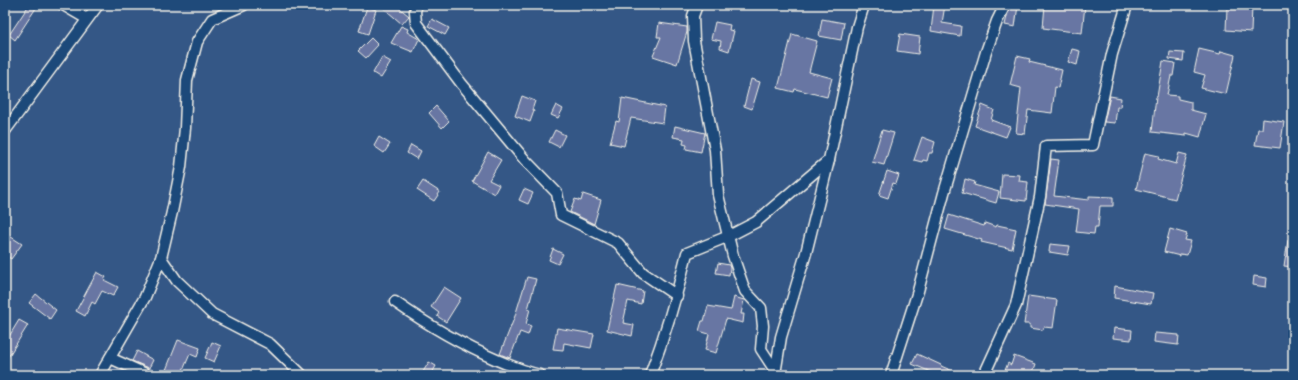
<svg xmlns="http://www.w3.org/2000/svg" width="1298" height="380" viewBox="0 0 1298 380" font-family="'Shantell Sans',sans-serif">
<rect width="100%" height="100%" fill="#345786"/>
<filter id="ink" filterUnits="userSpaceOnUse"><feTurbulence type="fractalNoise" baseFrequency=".025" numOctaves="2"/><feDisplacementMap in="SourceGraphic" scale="8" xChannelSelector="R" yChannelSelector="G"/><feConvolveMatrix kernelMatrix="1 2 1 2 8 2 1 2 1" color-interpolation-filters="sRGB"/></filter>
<g filter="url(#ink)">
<g fill="#6876a3" stroke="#f4f1e8">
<polygon points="29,5 38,5 15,40 9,35"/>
<polygon points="380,5 396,5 409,16 402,24"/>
<polygon points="934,5 945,5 942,23 961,26 960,36 931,31"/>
<polygon points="1011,5 1018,5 1015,27 1005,25 1007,16"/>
<polygon points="1045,5 1085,5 1082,33 1043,28"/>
<polygon points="1240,6 1252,6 1251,32 1226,30 1227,8 1239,8"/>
<polygon points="367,7 376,10 368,34 359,31"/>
<polygon points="432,19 449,28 445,35 428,26"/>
<polygon points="822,19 844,23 841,40 819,36"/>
<polygon points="715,22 730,25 729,30 734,31 729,51 720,48 721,41 711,39"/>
<polygon points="659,23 687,27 687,32 677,64 653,56 661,37 657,37"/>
<polygon points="401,26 408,29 407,32 419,39 413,52 391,43"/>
<polygon points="792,34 817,41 809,72 832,78 827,97 795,89 794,92 778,88"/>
<polygon points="900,34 920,37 918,54 897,51"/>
<polygon points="371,38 378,45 366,58 358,51"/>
<polygon points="1072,49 1080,51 1077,65 1068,62"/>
<polygon points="1199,49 1220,54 1221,51 1235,55 1226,94 1201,88 1205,75 1194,72"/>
<polygon points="1170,52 1184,53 1183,61 1169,59"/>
<polygon points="1017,56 1030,59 1029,62 1062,70 1058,88 1055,87 1052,113 1028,110 1025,134 1016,133 1021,88 1010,85"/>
<polygon points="382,57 391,62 381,78 373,73"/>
<polygon points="1163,61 1175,63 1173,76 1171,76 1167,95 1178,96 1178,99 1191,102 1191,110 1206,114 1200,137 1186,133 1186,136 1152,132 1156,97 1157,97"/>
<polygon points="751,79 760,82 752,109 744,106"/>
<polygon points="522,96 535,101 532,110 534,111 530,122 515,116"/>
<polygon points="1110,96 1121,98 1120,107 1117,107 1115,123 1104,122"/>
<polygon points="622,98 665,107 663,123 631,118 624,146 610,143 616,121 619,122"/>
<polygon points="556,105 563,109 558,118 551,115"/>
<polygon points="982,105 994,110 991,120 1010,127 1006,137 975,126"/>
<polygon points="436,106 449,121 442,128 429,113"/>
<polygon points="1263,119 1284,122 1280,148 1255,145 1258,129 1262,129"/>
<polygon points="675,126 705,133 701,152 686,149 687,145 683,144 684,139 673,137"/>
<polygon points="555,130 565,135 559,147 549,142"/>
<polygon points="882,130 894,133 884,165 872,162"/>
<polygon points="379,137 390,144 384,153 374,146"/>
<polygon points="922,137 935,142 932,153 929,153 927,161 923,160 922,162 914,160"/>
<polygon points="411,145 421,151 417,159 407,153"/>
<polygon points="488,152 501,160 489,180 499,185 494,194 472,181"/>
<polygon points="1145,153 1159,156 1158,159 1176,164 1179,153 1187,155 1175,199 1136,189"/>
<polygon points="1051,159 1059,160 1054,196 1089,200 1089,196 1113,197 1113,206 1100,206 1098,227 1095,227 1094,234 1076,232 1079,209 1045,204"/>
<polygon points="887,171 899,175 896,184 893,183 888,198 879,195"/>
<polygon points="1002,174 1020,175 1019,181 1028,182 1026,201 1000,198"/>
<polygon points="965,179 975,182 974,185 999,192 996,203 962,193"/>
<polygon points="423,181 440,192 434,201 417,190"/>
<polygon points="524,189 533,193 528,204 519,200"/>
<polygon points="583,194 601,200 594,224 570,212 575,199 581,201"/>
<polygon points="949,215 984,226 985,223 996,227 997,225 1016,229 1012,249 981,242 982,240 945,229"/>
<polygon points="1170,229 1187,234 1185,240 1191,241 1187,255 1180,254 1180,256 1164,252"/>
<polygon points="5,233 22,244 11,259 5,255"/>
<polygon points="1288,240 1293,240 1293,267 1284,266"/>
<polygon points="1050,244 1070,246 1068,255 1049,252"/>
<polygon points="553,249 563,254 558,264 549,260"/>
<polygon points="718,263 729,265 730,268 729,275 716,273"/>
<polygon points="97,272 106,277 104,280 118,287 113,296 102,291 95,304 92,302 85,316 76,311"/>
<polygon points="1254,276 1267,278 1266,287 1253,285"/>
<polygon points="527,277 536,279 528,309 530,309 526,324 531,326 528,335 520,332 510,358 500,354 515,316"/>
<polygon points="617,285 643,291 641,304 628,301 623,323 634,325 632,336 607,330"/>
<polygon points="1115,286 1153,293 1151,304 1114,298"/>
<polygon points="444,287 461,298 446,322 437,316 439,313 431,307"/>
<polygon points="36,294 56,310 50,319 29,303"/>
<polygon points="1028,296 1057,300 1053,328 1044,327 1043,330 1030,328 1030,324 1024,324"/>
<polygon points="734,297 744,300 741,314 744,314 743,323 726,319 716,353 705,350 709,334 699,331 702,321 704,321 708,306 731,310"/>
<polygon points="19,320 28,325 5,362 5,343"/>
<polygon points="557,328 594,334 591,348 564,343 563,350 553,349"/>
<polygon points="1114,328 1132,330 1131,340 1113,338"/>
<polygon points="1155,333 1179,335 1178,345 1154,342"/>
<polygon points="178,340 200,348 197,357 190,354 181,375 164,375"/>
<polygon points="212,342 221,346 214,362 205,358"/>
<polygon points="137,351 153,360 149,368 132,361"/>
<polygon points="917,354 941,365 941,366 962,375 938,375 912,364"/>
<polygon points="1014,356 1036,364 1032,375 1003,375 1008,363 1011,365"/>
<polygon points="429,362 436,366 431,375 421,375"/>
</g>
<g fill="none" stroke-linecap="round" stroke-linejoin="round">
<g stroke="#f4f1e8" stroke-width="13">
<g id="minor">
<polyline points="63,5 87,19"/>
<polyline points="417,5 415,11 416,23 461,83 525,160 557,193 561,215 618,243 643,273 677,296"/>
<polyline points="697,5 693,16 694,41 715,150 718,195 733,256 745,291 761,308 763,326 761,349 778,375"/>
<polyline points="5,131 98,5"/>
<polyline points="161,258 177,281 212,314 270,344 302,375"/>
<path d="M395,302C428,325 460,344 497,360C511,366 525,372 540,375"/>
<polyline points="110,358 148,375"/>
<polyline points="775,374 781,337 806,253 829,160 857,27 864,5"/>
<polyline points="100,375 145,297 161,258 172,212 181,167 185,128 187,80 197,42 212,19 244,5"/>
<path d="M650,375C665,335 677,295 687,253L729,236L756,222L829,160"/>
<polyline points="891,375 918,291 944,193 986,52 997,21 1005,5"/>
<polyline points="984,375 1016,305 1040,197 1046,146 1093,145 1112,54 1127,5"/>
</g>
</g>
<use href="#minor" stroke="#1f4a7a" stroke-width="10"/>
</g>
</g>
<rect width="1298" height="380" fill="none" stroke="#1f4a7a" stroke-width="20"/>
<rect x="10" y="10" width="1278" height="360" fill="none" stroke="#f4f1e8" stroke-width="1.5" filter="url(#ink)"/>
</svg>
